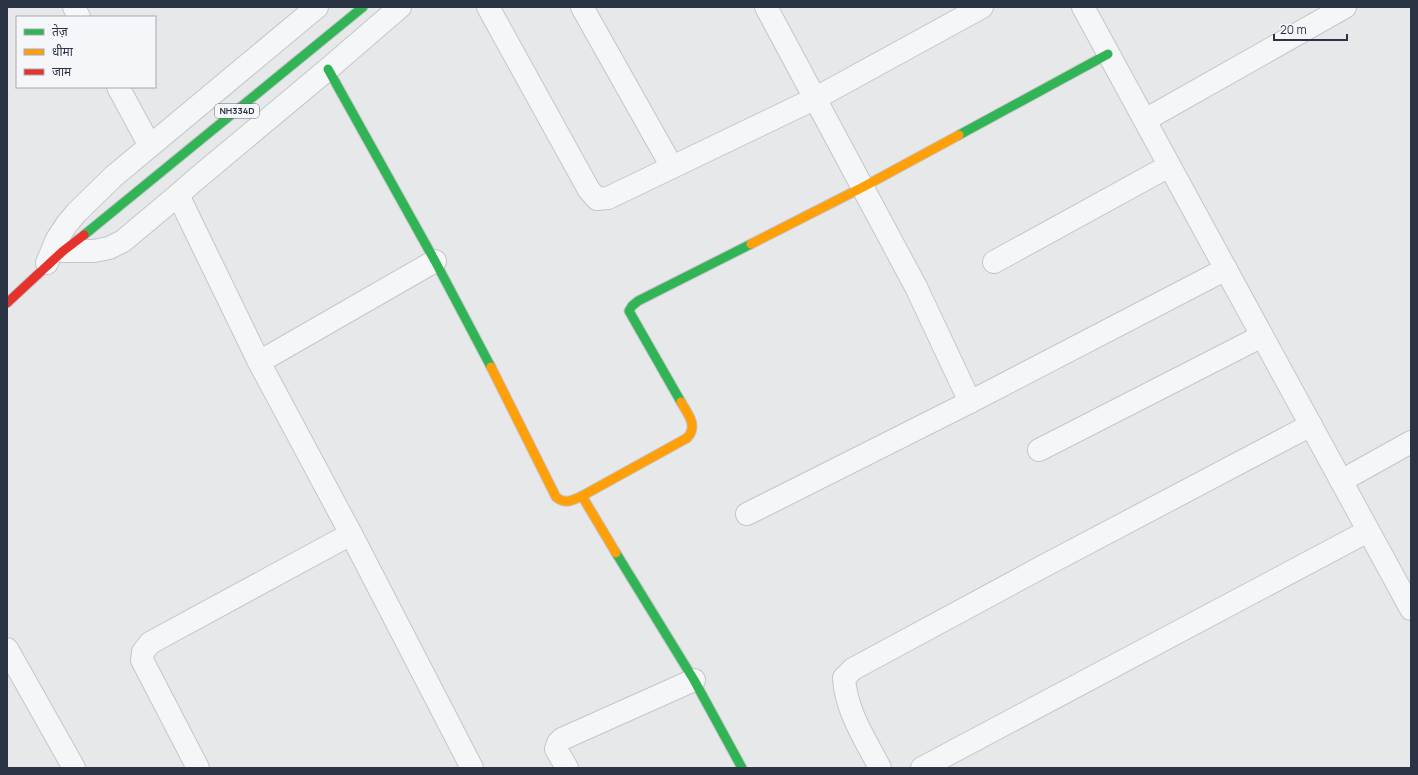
<svg xmlns="http://www.w3.org/2000/svg" width="1418" height="775" viewBox="0 0 1418 775" font-family="Manrope,'Noto Sans Devanagari',sans-serif">
<rect width="100%" height="100%" fill="#e6e8ea"/>
<g fill="none" stroke-linecap="round" stroke-linejoin="round">
<g stroke="#c4c6c8" stroke-width="24">
<g id="street">
<polyline points="74,7 79,17"/>
<polyline points="488,7 589,190 597,199 608,198 816,98 982,7"/>
<polyline points="582,7 672,167"/>
<polyline points="766,7 916,287 970,402"/>
<polyline points="1083,7 1411,609"/>
<polyline points="118,87 150,146"/>
<polyline points="1145,120 1345,7"/>
<polyline points="178,195 259,362 351,534 472,768"/>
<polyline points="63,251 94,251 109,248 123,241 178,195 195,180 328,69 400,7"/>
<polyline points="994,262 1169,166"/>
<polyline points="47,263 57,239 67,224 77,212 114,176 317,7"/>
<polyline points="259,362 435,261"/>
<polyline points="1039,450 1262,336"/>
<polyline points="1341,481 1411,442"/>
<polyline points="747,514 970,402 1226,269"/>
<polyline points="7,649 74,768"/>
<polyline points="198,768 142,660 143,652 150,643 351,534"/>
<polyline points="567,768 556,749 558,743 562,739 694,680"/>
<path d="M880,768C865,739 846,711 844,678L853,669L1040,568L1311,425"/>
<polyline points="922,768 1368,531"/>
</g>
</g>
<g stroke="#c4c6c8" stroke-width="11">
<g id="fast">
<polyline points="328,69 435,261 491,367"/>
<polyline points="959,135 1108,54"/>
<polyline points="84,235 363,7"/>
<polyline points="681,402 629,311 632,306 638,301 751,244"/>
<polyline points="616,553 694,680 742,768"/>
</g>
</g>
<g stroke="#c4c6c8" stroke-width="11">
<g id="slow">
<polyline points="751,244 863,187 959,135"/>
<path d="M491,367L556,497C565,505 573,500 582,496L616,553"/>
<path d="M582,496L687,438C699,426 687,413 681,402"/>
</g>
</g>
<g stroke="#c4c6c8" stroke-width="11">
<polyline id="jam" points="7,303 63,251 84,235"/>
</g>
<use href="#street" stroke="#f5f6f7" stroke-width="22"/>
<use href="#fast" stroke="#30b455" stroke-width="9"/>
<use href="#slow" stroke="#ff9f0a" stroke-width="9"/>
<use href="#jam" stroke="#e5322d" stroke-width="9"/>
</g>
<g text-anchor="middle" stroke-width="3" stroke-linejoin="round" paint-order="stroke">
<rect fill="#f4f6f9" stroke="#676e7b" stroke-width="1" x="215" y="104" width="44" height="14" rx="3"/>
<g font-size="9" font-weight="bold" fill="#2b3445">
<text x="237" y="114">NH334D</text>
</g>
</g>
<rect width="1418" height="775" fill="none" stroke="#2b3445" stroke-width="16"/>
<rect x="16" y="16" width="140" height="72" fill="#f4f6f9" stroke="#a4a8b1"/>
<rect x="24" y="29" width="20" height="6" fill="#30b455" stroke="#a4a8b1"/>
<text x="52" y="36" font-size="12" fill="#2b3445">तेज़</text>
<rect x="24" y="49" width="20" height="6" fill="#ff9f0a" stroke="#a4a8b1"/>
<text x="52" y="56" font-size="12" fill="#2b3445">धीमा</text>
<rect x="24" y="69" width="20" height="6" fill="#e5322d" stroke="#a4a8b1"/>
<text x="52" y="76" font-size="12" fill="#2b3445">जाम</text>
<path d="M1274 34v6h73v-6" fill="none" stroke="#2b3445" stroke-width="2"/>
<text x="1280" y="34" font-size="12" fill="#2b3445" stroke="#f4f6f9" stroke-width="3" paint-order="stroke">20 m</text>
</svg>
